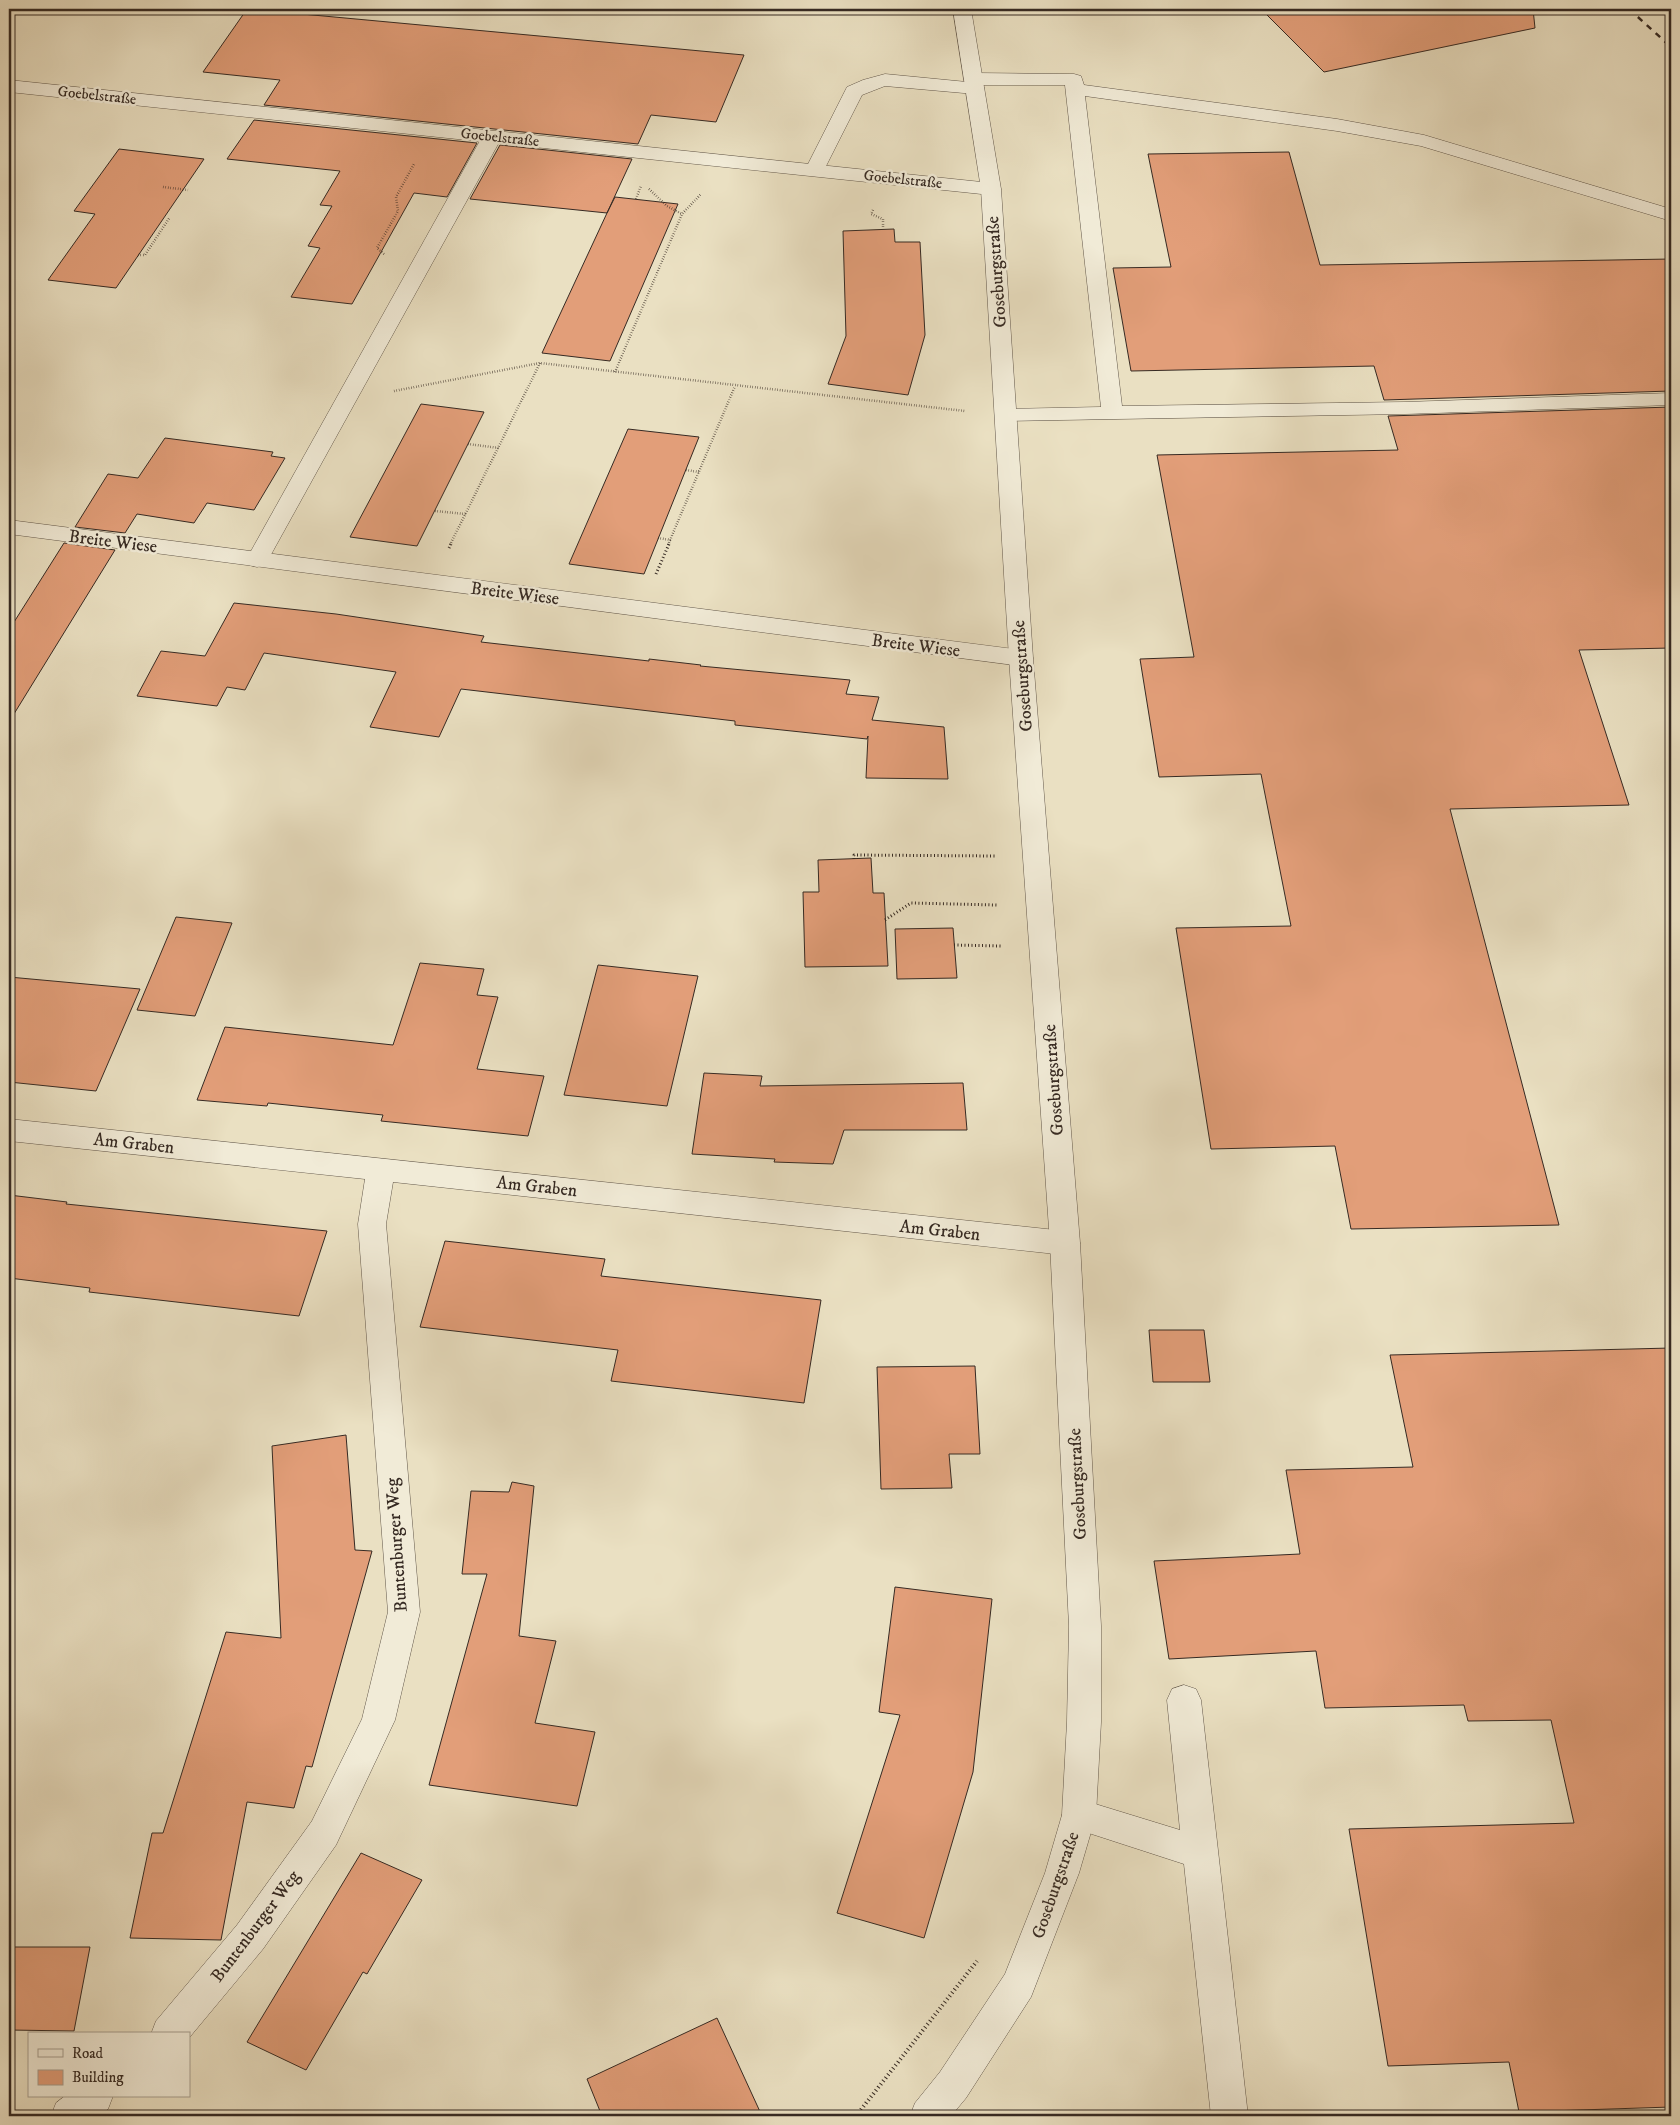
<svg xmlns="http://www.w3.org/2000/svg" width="1680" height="2125" viewBox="0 0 1680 2125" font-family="'IM FELL DW Pica',serif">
<rect width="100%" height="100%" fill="#eae0c2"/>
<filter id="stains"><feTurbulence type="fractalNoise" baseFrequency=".004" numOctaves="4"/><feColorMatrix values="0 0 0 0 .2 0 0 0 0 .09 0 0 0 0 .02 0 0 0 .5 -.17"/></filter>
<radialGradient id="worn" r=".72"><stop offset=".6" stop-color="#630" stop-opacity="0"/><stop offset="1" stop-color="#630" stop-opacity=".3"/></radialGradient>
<g fill="#e29e79" stroke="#362a23">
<polygon points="247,9 248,9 744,55 716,122 651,115 638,144 264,105 280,80 203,72"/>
<polygon points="1261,9 1533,9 1535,28 1324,72"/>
<polygon points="254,120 477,143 447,197 414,193 352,304 291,297 320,248 308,246 332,206 320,205 340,171 227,159"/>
<polygon points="500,145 632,159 607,213 615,197 678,204 610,361 542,353 607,213 470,199"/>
<polygon points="119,149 204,159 116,288 48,280 95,214 74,211"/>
<polygon points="1289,152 1320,265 1671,259 1671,391 1384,400 1374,366 1131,371 1113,268 1171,267 1148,154"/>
<polygon points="894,229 895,242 920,242 925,335 908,395 828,384 846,336 843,231"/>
<polygon points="421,404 484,412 417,546 350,537"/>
<polygon points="1671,407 1671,648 1579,650 1629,805 1450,809 1559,1225 1351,1229 1335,1146 1211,1149 1176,928 1291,926 1261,774 1159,777 1140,659 1194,657 1157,455 1398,450 1388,416"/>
<polygon points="628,429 699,437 644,574 569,564"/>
<polygon points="165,438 273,452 271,456 285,458 254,510 207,503 194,523 137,514 125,533 75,527 108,474 138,478"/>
<polygon points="64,543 115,550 9,722 9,630"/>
<polygon points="234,603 336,614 484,636 481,642 649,661 649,659 701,665 700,666 850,680 846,694 879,697 872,720 944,727 948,779 866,778 868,736 867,739 735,725 735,721 461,689 439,737 370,727 396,672 264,653 245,690 227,687 217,706 137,696 161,651 205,656"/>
<polygon points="871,858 873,893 884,893 888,966 805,967 803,892 819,892 818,860"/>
<polygon points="176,917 232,923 195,1016 137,1010"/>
<polygon points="953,928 957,978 897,979 895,929"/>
<polygon points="420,963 484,969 477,995 498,997 477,1069 544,1076 528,1136 381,1121 383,1115 268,1103 267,1106 197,1100 225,1027 393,1045"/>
<polygon points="598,965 698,976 667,1106 564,1095"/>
<polygon points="9,977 140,989 96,1091 9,1082"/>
<polygon points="704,1073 762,1076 760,1086 963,1083 967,1130 844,1130 833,1164 774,1162 775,1159 692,1154"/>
<polygon points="9,1195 67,1202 66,1204 327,1231 299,1316 246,1310 89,1292 90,1288 9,1278"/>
<polygon points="445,1241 605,1259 601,1276 821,1300 804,1403 611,1381 618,1350 420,1327"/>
<polygon points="1149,1330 1204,1330 1210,1382 1153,1382"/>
<polygon points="1671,1348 1671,2107 1519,2112 1509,2062 1388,2066 1349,1829 1574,1823 1551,1720 1468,1721 1464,1705 1325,1708 1316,1651 1169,1659 1154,1561 1300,1554 1286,1470 1413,1467 1390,1355"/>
<polygon points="975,1366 980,1454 949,1454 952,1488 881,1489 877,1367"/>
<polygon points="346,1435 355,1550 372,1551 312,1767 306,1766 294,1808 247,1802 221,1940 130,1938 152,1833 163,1833 226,1632 281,1638 272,1446"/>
<polygon points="512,1482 534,1486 519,1636 556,1641 535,1723 595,1732 577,1806 429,1785 487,1574 462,1574 471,1491 509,1492"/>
<polygon points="895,1587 992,1599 973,1772 924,1938 837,1913 900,1715 879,1712"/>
<polygon points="361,1853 422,1880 367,1974 363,1972 306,2070 247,2042"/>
<polygon points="9,1947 90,1947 74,2031 9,2030"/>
<polygon points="717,2018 762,2116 602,2116 587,2079"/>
</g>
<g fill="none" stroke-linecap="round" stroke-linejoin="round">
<g stroke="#63584b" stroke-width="1">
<g id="service">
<polygon points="974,73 1074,74 1081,76 1084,85 1337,119 1424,135 1671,209 1671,221 1421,146 1337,131 1085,96 1122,406 1405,402 1671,393 1671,405 1405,414 1006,421 998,420 995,415 998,410 1006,409 1101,407 1065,85 982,85 984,88 982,92 975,94 885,86 862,95 822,174 815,176 808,174 805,170 847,87 863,80 885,74 967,82 965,79 967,75"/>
<polygon points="492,131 499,133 502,137 268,560 265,565 257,567 249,565 246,560 482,137 485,133"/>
<polygon points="1184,1685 1196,1689 1201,1700 1248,2116 1211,2116 1184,1864 1067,1826 1062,1815 1067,1804 1079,1799 1180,1830 1167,1700 1172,1689"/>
</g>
</g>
<g stroke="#63584b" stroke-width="1">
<g id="minor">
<polygon points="9,80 991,183 998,185 1001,189 998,193 991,195 9,92"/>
<polygon points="9,520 1021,650 1029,652 1033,658 1029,664 1021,666 9,534"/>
<polygon points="9,1119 1065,1231 1075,1235 1080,1243 1075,1251 1065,1255 393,1182 386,1224 420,1612 395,1720 336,1845 263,1949 189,2038 189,2034 151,2034 156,2021 237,1925 312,1821 362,1719 388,1612 358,1224 365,1179 9,1141"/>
<polygon points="65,2096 113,2096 108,2109 99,2116 51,2116 56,2103"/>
</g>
</g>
<g stroke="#63584b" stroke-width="1">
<polygon id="tertiary" points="953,9 971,9 1001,189 1033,658 1080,1243 1101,1626 1101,1722 1096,1815 1079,1873 1031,1997 966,2098 951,2116 910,2116 915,2103 940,2072 1005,1974 1045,1873 1062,1815 1067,1722 1069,1626 1050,1243 1009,658 981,189"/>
</g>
<g stroke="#362a23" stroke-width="2.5" stroke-dasharray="0.5 2" stroke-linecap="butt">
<polyline points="163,187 188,190"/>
<polyline points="649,189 667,206 682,214"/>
<polyline points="636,199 641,186"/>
<polyline points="873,210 871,214 883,219 883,229"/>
<polyline points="384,254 377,248 398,211 396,197 414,164"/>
<polyline points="138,255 145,255 170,217"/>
<polyline points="615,372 682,214 701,194"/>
<polyline points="394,391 540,363 965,411"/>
<polyline points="468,444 499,448"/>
<polyline points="686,470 699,472"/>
<polyline points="435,511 466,514"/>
<polyline points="658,538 671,540"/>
<polyline points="450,545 540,363"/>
<polyline points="668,545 735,386"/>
</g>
<g stroke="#362a23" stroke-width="3" stroke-dasharray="1 2.5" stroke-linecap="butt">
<polyline points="449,548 451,544"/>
<polyline points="656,574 669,544"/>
<polyline points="854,859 854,855 995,856"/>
<polyline points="885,920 911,903 997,905"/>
<polyline points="954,945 1001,946"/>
</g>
<polyline stroke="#362a23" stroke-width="4" stroke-dasharray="1 3" stroke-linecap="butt" points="856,2116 977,1961"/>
<use href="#service" fill="#f1ebd7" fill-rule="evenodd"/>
<use href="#minor" fill="#f1ebd7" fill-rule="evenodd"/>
<use href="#tertiary" fill="#f1ebd7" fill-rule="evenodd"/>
<polyline stroke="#362a23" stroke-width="2.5" stroke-dasharray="6 6" stroke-linecap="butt" points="1629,9 1671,47"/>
</g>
<g text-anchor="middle" stroke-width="5" stroke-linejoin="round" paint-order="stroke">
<g font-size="15" fill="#362a23" stroke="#f1ebd7">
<text transform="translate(97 95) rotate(6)" y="5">Goebelstraße</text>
<text transform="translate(500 137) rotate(6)" y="5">Goebelstraße</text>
<text transform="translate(903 179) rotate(6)" y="5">Goebelstraße</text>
</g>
<g font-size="18" fill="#362a23" stroke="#f1ebd7">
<text transform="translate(996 272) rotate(-94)" y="6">Goseburgstraße</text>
<text transform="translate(113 541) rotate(7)" y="6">Breite Wiese</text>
<text transform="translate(515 593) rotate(7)" y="6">Breite Wiese</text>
<text transform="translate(916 645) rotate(7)" y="6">Breite Wiese</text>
<text transform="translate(1022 676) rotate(-94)" y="6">Goseburgstraße</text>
<text transform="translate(1053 1080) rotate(-94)" y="6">Goseburgstraße</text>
<text transform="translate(134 1143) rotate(6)" y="6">Am Graben</text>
<text transform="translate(537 1186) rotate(6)" y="6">Am Graben</text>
<text transform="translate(940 1230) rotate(6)" y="6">Am Graben</text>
<text transform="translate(1077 1484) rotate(-93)" y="6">Goseburgstraße</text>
<text transform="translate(396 1545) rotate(-94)" y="6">Buntenburger Weg</text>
<text transform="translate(1055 1885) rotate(-71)" y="6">Goseburgstraße</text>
<text transform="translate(255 1926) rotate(-53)" y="6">Buntenburger Weg</text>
</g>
</g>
<rect width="1680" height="2125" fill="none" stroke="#eae0c2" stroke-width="30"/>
<rect x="10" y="10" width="1660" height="2105" fill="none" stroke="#362a23" stroke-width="2.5"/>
<rect x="15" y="15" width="1650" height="2095" fill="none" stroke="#362a23"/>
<rect x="28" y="2032" width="162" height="65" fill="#f1ebd7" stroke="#a69e8f"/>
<rect x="38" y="2049" width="25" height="8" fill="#f1ebd7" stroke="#a69e8f"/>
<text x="72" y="2058" font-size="15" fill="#362a23">Road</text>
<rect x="38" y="2070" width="25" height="15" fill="#e29e79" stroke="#a69e8f"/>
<text x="72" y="2082" font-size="15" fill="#362a23">Building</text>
<rect width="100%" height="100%" filter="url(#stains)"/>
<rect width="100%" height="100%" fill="url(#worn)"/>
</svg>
